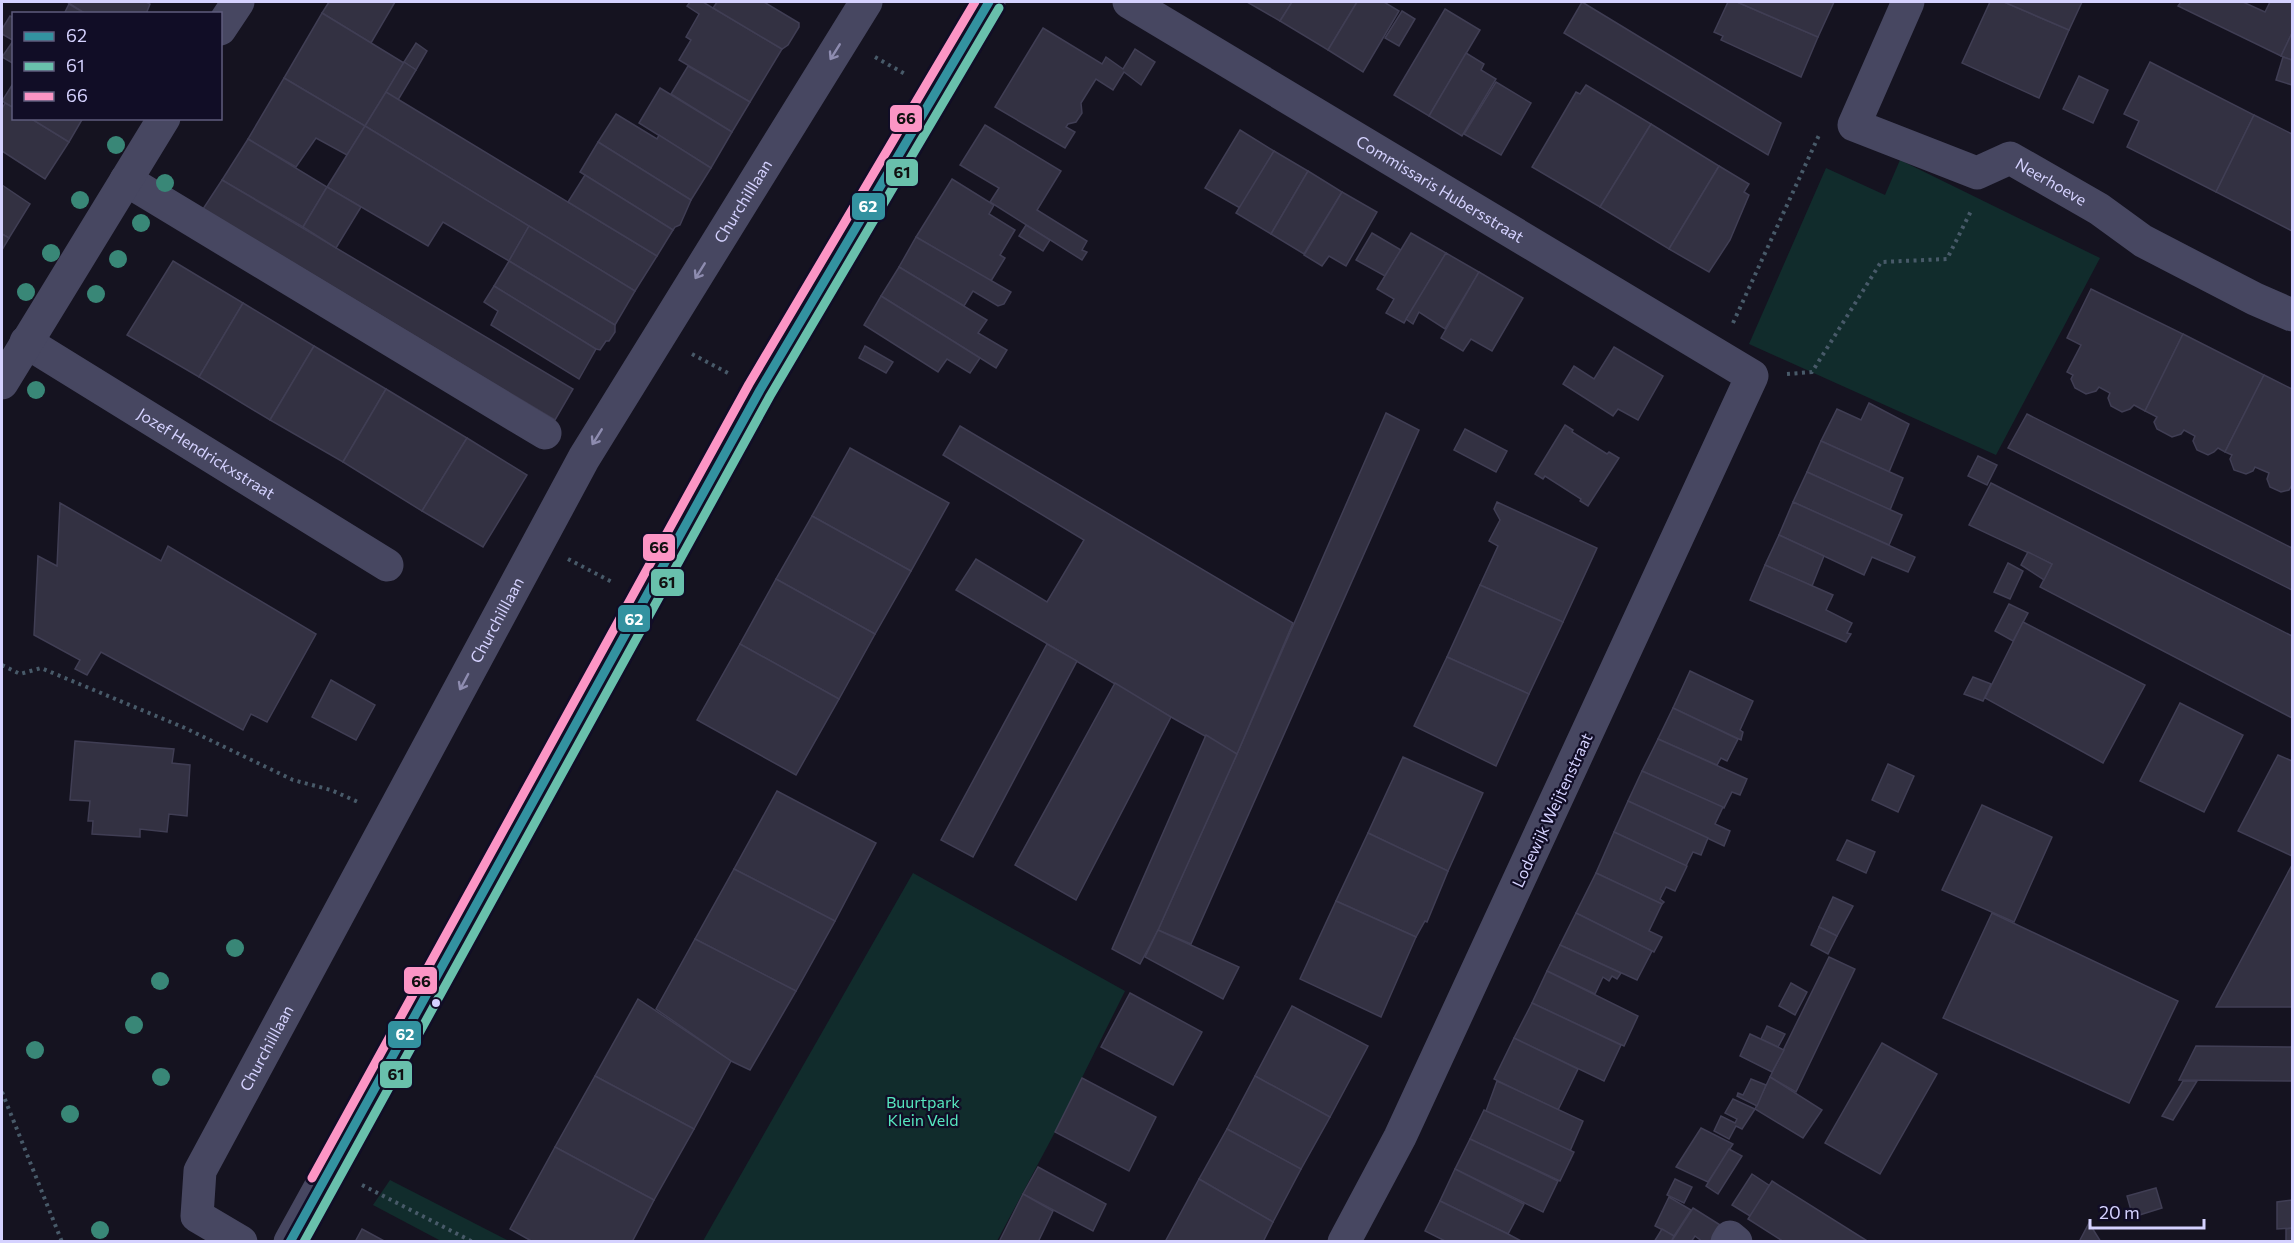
<svg xmlns="http://www.w3.org/2000/svg" width="2294" height="1243" viewBox="0 0 2294 1243" font-family="Commissioner,sans-serif">
<rect width="100%" height="100%" fill="#151320"/>
<g fill="#112c2c">
<polygon points="1900,160 2100,258 1996,455 1749,344 1826,168 1885,195"/>
<polygon points="913,873 1125,991 1055,1132 997,1241 703,1241"/>
<polygon points="390,1180 509,1241 441,1241 373,1205"/>
</g>
<g fill="#333142" stroke="#403e54" stroke-width="1.5">
<polygon points="67,2 146,2 150,4 146,14 86,14"/>
<polygon points="329,2 395,2 371,43 322,13"/>
<polygon points="690,2 703,2 782,49 750,102 679,60 691,40 686,37 699,14 687,6"/>
<polygon points="717,2 764,2 799,23 799,27 788,45 782,49 713,8"/>
<polygon points="1247,2 1292,2 1280,21"/>
<polygon points="1292,2 1357,2 1328,50 1280,21"/>
<polygon points="1357,2 1384,2 1399,11 1363,72 1328,50"/>
<polygon points="1582,2 1781,123 1768,155 1564,33"/>
<polygon points="1728,2 1737,2 1818,37 1801,77 1721,40 1723,36 1714,32"/>
<polygon points="1737,2 1834,2 1818,37"/>
<polygon points="1990,2 2004,2 2069,30 2039,98 1962,63"/>
<polygon points="2004,2 2082,2 2069,30"/>
<polygon points="2181,2 2243,2 2265,12 2270,2 2292,2 2292,33 2281,56 2178,6"/>
<polygon points="69,4 86,14 64,14"/>
<polygon points="1445,9 1480,30 1429,116 1394,95"/>
<polygon points="1402,11 1415,19 1399,46 1385,38"/>
<polygon points="322,13 404,63 365,126 284,78"/>
<polygon points="10,16 14,18 14,41 2,34 2,29"/>
<polygon points="1043,28 1102,64 1106,57 1123,69 1135,49 1155,62 1141,85 1124,72 1113,90 1096,79 1081,103 1082,113 1076,122 1068,124 1066,127 1075,132 1065,148 995,107"/>
<polygon points="2292,33 2292,60 2281,56"/>
<polygon points="13,41 14,41 14,64 2,57"/>
<polygon points="416,43 427,51 416,70 404,62"/>
<polygon points="1466,53 1484,64 1481,70 1496,79 1462,136 1429,116"/>
<polygon points="2283,57 2292,60 2292,85 2276,80"/>
<polygon points="404,62 416,70 398,100 386,92"/>
<polygon points="2150,62 2254,115 2216,192 2127,147 2139,121 2124,114"/>
<polygon points="688,66 750,102 732,132 671,94"/>
<polygon points="2079,76 2108,90 2093,123 2063,109"/>
<polygon points="284,78 365,126 347,155 316,138 296,167 248,139"/>
<polygon points="14,82 14,108 2,101"/>
<polygon points="1496,82 1531,103 1501,155 1464,134"/>
<polygon points="1586,85 1651,124 1600,207 1532,167 1576,92 1580,94"/>
<polygon points="660,88 732,132 711,168 639,123"/>
<polygon points="386,92 657,256 635,291 365,126"/>
<polygon points="5,103 14,108 14,118 30,118 69,142 45,179 2,151 2,109"/>
<polygon points="616,114 657,139 659,135 711,168 691,200 598,142"/>
<polygon points="2254,115 2292,134 2292,231 2216,192"/>
<polygon points="30,118 83,118 69,142"/>
<polygon points="1651,124 1719,166 1669,249 1600,207"/>
<polygon points="985,125 1061,171 1037,210 1087,241 1082,250 1087,252 1082,260 990,202 999,188 960,165"/>
<polygon points="365,126 529,226 509,261 443,222 428,246 327,187"/>
<polygon points="1240,130 1274,151 1240,208 1205,188"/>
<polygon points="248,139 327,187 303,227 222,180"/>
<polygon points="598,142 691,200 680,225 675,227 673,230 580,172"/>
<polygon points="1274,151 1308,171 1271,234 1236,213"/>
<polygon points="1719,166 1749,184 1744,192 1749,195 1730,240 1709,272 1669,249"/>
<polygon points="1308,171 1342,192 1304,254 1271,234"/>
<polygon points="585,175 673,230 657,256 568,202"/>
<polygon points="952,179 994,205 989,214 1015,230 1000,255 1005,258 991,281 916,237"/>
<polygon points="222,180 573,389 555,420 203,209"/>
<polygon points="2,185 30,204 9,238 2,234"/>
<polygon points="327,187 361,207 336,248 303,227"/>
<polygon points="1342,192 1377,212 1346,266 1329,256 1322,266 1304,255"/>
<polygon points="1026,225 1050,240 1043,251 1019,236"/>
<polygon points="529,226 635,291 615,325 509,261"/>
<polygon points="1372,233 1401,250 1385,276 1356,260"/>
<polygon points="1411,233 1446,253 1404,323 1386,313 1394,299 1377,289"/>
<polygon points="2,234 9,238 2,250"/>
<polygon points="916,237 1011,292 1004,304 998,306 973,291 964,306 899,267"/>
<polygon points="1446,253 1479,272 1445,329 1419,312 1413,324 1406,319"/>
<polygon points="173,261 243,303 199,377 127,335"/>
<polygon points="509,261 615,325 615,332 609,341 606,341 600,350 596,349 494,286"/>
<polygon points="899,267 987,320 978,333 1007,350 996,368 881,296"/>
<polygon points="1479,272 1523,298 1492,351 1471,339 1463,351 1441,338"/>
<polygon points="494,286 596,349 579,379 491,325 498,311 484,302"/>
<polygon points="2091,289 2183,334 2145,411 2134,405 2130,409 2122,412 2111,406 2108,398 2110,393 2099,387 2096,391 2086,394 2075,388 2071,379 2073,375 2067,372 2081,345 2067,338"/>
<polygon points="881,296 980,358 970,373 947,359 938,372 864,325"/>
<polygon points="243,303 314,346 270,420 199,377"/>
<polygon points="2183,334 2264,375 2225,452 2218,448 2214,452 2208,455 2197,450 2193,441 2195,436 2184,430 2181,434 2172,437 2157,429 2154,422 2157,417 2145,411"/>
<polygon points="314,346 386,389 343,462 270,420"/>
<polygon points="865,346 893,362 886,373 859,358"/>
<polygon points="1614,347 1663,376 1638,420 1618,409 1613,416 1563,384 1574,366 1594,379"/>
<polygon points="2264,375 2292,389 2292,485 2289,490 2281,492 2270,487 2267,479 2269,473 2255,467 2253,471 2246,474 2234,470 2230,459 2232,455 2225,452"/>
<polygon points="386,389 467,438 422,511 343,462"/>
<polygon points="1869,403 1909,424 1889,472 1821,441 1837,409 1861,420"/>
<polygon points="1386,413 1419,430 1191,944 1158,930 1237,754"/>
<polygon points="2027,414 2292,548 2292,590 2008,448"/>
<polygon points="1565,425 1573,430 1572,432 1607,454 1609,452 1619,458 1588,506 1580,501 1581,499 1545,476 1543,479 1535,474"/>
<polygon points="960,426 1293,623 1237,754 1171,717 956,590 976,559 1047,602 1084,540 943,455"/>
<polygon points="1465,429 1507,451 1496,472 1454,450"/>
<polygon points="467,438 527,475 483,547 422,511"/>
<polygon points="1821,441 1903,478 1890,510 1807,472"/>
<polygon points="850,448 949,503 911,571 812,516"/>
<polygon points="1978,456 1997,465 1987,485 1968,476"/>
<polygon points="1807,472 1902,515 1889,545 1793,502"/>
<polygon points="1991,483 2292,636 2292,718 2040,587 2052,564 1969,525"/>
<polygon points="1497,502 1597,548 1563,622 1480,585 1498,546 1489,541 1500,520 1494,509"/>
<polygon points="1793,502 1915,557 1908,572 1872,557 1864,575 1779,535"/>
<polygon points="60,503 161,561 168,546 316,634 267,722 251,714 243,730 101,652 87,675 75,669 80,660 34,635 38,556 57,566"/>
<polygon points="812,516 911,571 875,634 776,579"/>
<polygon points="1779,535 1824,556 1812,586 1765,565"/>
<polygon points="2028,552 2052,564 2044,580 2021,565"/>
<polygon points="2008,563 2023,571 2010,599 1994,592"/>
<polygon points="1765,565 1833,595 1826,610 1852,623 1847,633 1851,634 1846,642 1750,600"/>
<polygon points="776,579 875,634 839,699 740,644"/>
<polygon points="1480,585 1563,622 1529,694 1447,657"/>
<polygon points="2009,604 2028,613 2013,641 1995,631"/>
<polygon points="2023,622 2145,685 2103,763 1985,698"/>
<polygon points="740,644 839,699 796,775 697,720"/>
<polygon points="1047,644 1077,661 973,857 941,840"/>
<polygon points="1447,657 1529,694 1496,766 1414,726"/>
<polygon points="1690,671 1753,701 1740,730 1743,732 1741,740 1673,708"/>
<polygon points="1973,677 1991,684 1983,701 1964,694"/>
<polygon points="331,680 375,705 356,740 312,717"/>
<polygon points="1115,683 1171,717 1076,900 1015,865"/>
<polygon points="2180,703 2243,735 2204,812 2140,781"/>
<polygon points="1673,708 1738,739 1727,761 1721,758 1717,765 1658,739"/>
<polygon points="1206,735 1237,754 1158,930 1140,964 1112,949"/>
<polygon points="1658,739 1747,779 1740,795 1732,792 1724,808 1642,771"/>
<polygon points="75,741 174,749 172,763 190,765 187,816 169,814 167,832 140,829 140,837 92,834 93,821 88,821 90,801 70,800"/>
<polygon points="2278,755 2292,761 2292,856 2238,831"/>
<polygon points="1403,757 1483,793 1448,871 1368,833"/>
<polygon points="1888,764 1914,776 1898,812 1872,800"/>
<polygon points="1642,771 1723,807 1715,824 1730,831 1724,846 1628,801"/>
<polygon points="777,791 876,843 835,921 734,869"/>
<polygon points="1628,801 1708,838 1701,855 1693,852 1686,866 1614,832"/>
<polygon points="1982,805 2052,837 2014,922 1942,890"/>
<polygon points="1614,832 1687,866 1675,891 1666,887 1660,899 1664,902 1662,904 1596,873"/>
<polygon points="1368,833 1448,871 1427,922 1425,921 1416,937 1336,901"/>
<polygon points="1847,840 1875,852 1866,873 1837,860"/>
<polygon points="2292,865 2292,1007 2216,1007"/>
<polygon points="734,869 835,921 796,991 695,939"/>
<polygon points="1596,873 1662,904 1649,931 1662,937 1654,952 1576,913"/>
<polygon points="1833,897 1853,906 1837,936 1819,927"/>
<polygon points="1336,901 1416,937 1381,1017 1300,979"/>
<polygon points="1576,913 1652,951 1637,980 1560,945"/>
<polygon points="1992,913 2178,1001 2129,1103 1943,1018"/>
<polygon points="1819,927 1837,936 1828,954 1811,945"/>
<polygon points="1158,930 1239,967 1223,999 1145,957"/>
<polygon points="695,939 796,991 750,1070 731,1061 656,1009"/>
<polygon points="1560,945 1621,973 1617,979 1612,976 1609,981 1603,977 1595,994 1547,971"/>
<polygon points="1829,957 1855,969 1796,1092 1770,1077"/>
<polygon points="1547,971 1638,1016 1624,1046 1532,1003"/>
<polygon points="1791,983 1807,992 1795,1015 1779,1006"/>
<polygon points="1130,993 1202,1032 1173,1085 1101,1047"/>
<polygon points="638,999 731,1061 694,1129 595,1076"/>
<polygon points="1532,1003 1621,1045 1604,1081 1514,1038"/>
<polygon points="1292,1006 1368,1046 1330,1117 1255,1076"/>
<polygon points="1767,1026 1785,1034 1778,1047 1761,1039"/>
<polygon points="1750,1034 1784,1050 1772,1072 1740,1056"/>
<polygon points="1514,1038 1578,1069 1558,1110 1494,1079"/>
<polygon points="1882,1043 1937,1074 1880,1174 1825,1143"/>
<polygon points="2196,1046 2292,1047 2292,1081 2179,1080"/>
<polygon points="595,1076 694,1129 654,1200 555,1147"/>
<polygon points="1255,1076 1330,1117 1301,1169 1227,1129"/>
<polygon points="1770,1077 1822,1110 1803,1138 1755,1109"/>
<polygon points="1082,1078 1156,1117 1129,1171 1055,1132"/>
<polygon points="1751,1079 1766,1085 1757,1106 1737,1096 1738,1093 1743,1095"/>
<polygon points="1497,1081 1583,1121 1570,1151 1486,1111"/>
<polygon points="2183,1081 2197,1081 2173,1120 2162,1116"/>
<polygon points="1733,1099 1755,1109 1742,1129 1736,1126 1729,1139 1714,1131 1721,1116 1735,1123 1737,1119 1725,1113"/>
<polygon points="1484,1110 1574,1152 1560,1181 1470,1139"/>
<polygon points="1701,1128 1733,1144 1708,1182 1676,1167"/>
<polygon points="1227,1129 1301,1169 1273,1222 1199,1179"/>
<polygon points="1470,1139 1558,1181 1543,1212 1455,1169"/>
<polygon points="555,1147 654,1200 632,1242 533,1242 510,1229"/>
<polygon points="1729,1149 1742,1156 1718,1194 1706,1186"/>
<polygon points="1038,1167 1106,1204 1093,1231 1023,1194"/>
<polygon points="1455,1169 1524,1204 1508,1234 1440,1201"/>
<polygon points="1752,1174 1770,1186 1750,1216 1732,1205"/>
<polygon points="1199,1179 1273,1222 1263,1242 1165,1242"/>
<polygon points="1675,1179 1692,1187 1684,1203 1667,1195"/>
<polygon points="1772,1181 1869,1242 1784,1242 1748,1219"/>
<polygon points="2156,1188 2162,1208 2133,1217 2127,1196"/>
<polygon points="1023,1194 1053,1211 1038,1242 999,1242"/>
<polygon points="1669,1197 1691,1210 1674,1236 1655,1226"/>
<polygon points="2292,1200 2292,1228 2277,1229 2277,1202"/>
<polygon points="1440,1201 1508,1234 1523,1242 1447,1242 1425,1231"/>
<polygon points="1693,1208 1725,1228 1716,1242 1703,1242 1695,1236 1691,1242 1671,1242"/>
<polygon points="2089,1223 2101,1242 2079,1242"/>
<polygon points="2292,1228 2292,1242 2286,1242 2286,1229"/>
<polygon points="362,1229 386,1242 355,1242"/>
<polygon points="1662,1229 1674,1236 1671,1242 1654,1242"/>
</g>
<g fill="none" stroke-linecap="round" stroke-linejoin="round">
<g stroke="#485a69" stroke-width="4" stroke-dasharray="3 4.5" stroke-linecap="butt">
<polyline points="875,57 905,74"/>
<polyline points="1733,323 1820,133"/>
<polyline points="692,354 728,373"/>
<polyline points="1787,374 1812,372 1881,262 1947,259 1972,209"/>
<polyline points="568,559 612,582"/>
<polyline points="2,665 20,674 41,668 185,728 293,780 331,790 358,802"/>
<polyline points="2,1092 62,1242"/>
<polyline points="362,1185 473,1242"/>
</g>
<g stroke="#474761" stroke-width="33">
<path id="s1" d="M1129,2L1752,376L1400,1137L1344,1242"/>
<path id="s2" d="M1908,2L1854,125L1977,173L2010,158L2099,209L2143,241L2255,299L2292,315"/>
<polyline points="220,29 238,2"/>
<polyline points="126,180 545,433"/>
<path id="s3" d="M26,342L387,565"/>
<polyline points="2,383 164,118"/>
<path id="s4" d="M241,1242L197,1216L200,1171L584,458L866,2"/>
<polyline points="290,1242 760,390 989,2"/>
<polyline points="1727,1242 1730,1237 1736,1242"/>
</g>
<g stroke="#110d26" stroke-width="14">
<polyline id="bus-1" points="290,1242 760,390 989,2"/>
</g>
<g stroke="#110d26" stroke-width="14">
<polyline id="bus-2" points="304,1242 770,396 999,8"/>
</g>
<g stroke="#110d26" stroke-width="14">
<polyline id="bus-3" points="312,1178 749,384 975,2"/>
</g>
<use href="#bus-1" stroke="#3392a0" stroke-width="9"/>
<use href="#bus-2" stroke="#69c0ac" stroke-width="9"/>
<use href="#bus-3" stroke="#fc95c5" stroke-width="9"/>
</g>
<g fill="#398777">
<circle cx="116" cy="145" r="9"/>
<circle cx="165" cy="183" r="9"/>
<circle cx="80" cy="200" r="9"/>
<circle cx="141" cy="223" r="9"/>
<circle cx="51" cy="253" r="9"/>
<circle cx="118" cy="259" r="9"/>
<circle cx="26" cy="292" r="9"/>
<circle cx="96" cy="294" r="9"/>
<circle cx="36" cy="390" r="9"/>
<circle cx="235" cy="948" r="9"/>
<circle cx="160" cy="981" r="9"/>
<circle cx="134" cy="1025" r="9"/>
<circle cx="35" cy="1050" r="9"/>
<circle cx="161" cy="1077" r="9"/>
<circle cx="70" cy="1114" r="9"/>
<circle cx="100" cy="1230" r="9"/>
</g>
<defs><path id="oneway-shaft" d="M-6 0H5M1.5-3L5.5 0L1.5 3" fill="none" stroke-width="1.6" stroke-linecap="round" stroke-linejoin="round" transform="scale(1.5)"/></defs>
<g stroke="#8e8cb0">
<use href="#oneway-shaft" transform="translate(835 52) rotate(122)"/>
<use href="#oneway-shaft" transform="translate(700 271) rotate(122)"/>
<use href="#oneway-shaft" transform="translate(597 437) rotate(122)"/>
<use href="#oneway-shaft" transform="translate(464 682) rotate(118)"/>
</g>
<circle fill="#d5d2ff" stroke="#110d26" stroke-width="2" cx="436" cy="1003" r="5"/>
<g text-anchor="middle" stroke-width="4.5" stroke-linejoin="round" paint-order="stroke">
<g font-size="16" fill="#d5d2ff" stroke="#110d26">
<text dy="6" stroke="none"><textPath href="#s2" startOffset="350">Neerhoeve</textPath></text>
<text dy="6" stroke="none"><textPath href="#s1" startOffset="363">Commissaris Hubersstraat</textPath></text>
<text dy="6" stroke="none"><textPath href="#s4" startOffset="1208">Churchilllaan</textPath></text>
<text dy="6" stroke="none"><textPath href="#s3" startOffset="212">Jozef Hendrickxstraat</textPath></text>
<text dy="6" stroke="none"><textPath href="#s4" startOffset="722">Churchilllaan</textPath></text>
<text transform="translate(1552 810) rotate(-65)" y="6">Lodewijk Weijtenstraat</text>
<text dy="6" stroke="none"><textPath href="#s4" startOffset="236">Churchilllaan</textPath></text>
</g>
<g font-size="16" fill="#56e6be" stroke="#110d26">
<text x="923" y="1108">Buurtpark<tspan x="923" dy="18">Klein Veld</tspan></text>
</g>
</g>
<g stroke="#110d26" stroke-width="2">
<rect x="889" y="104" width="34" height="29" rx="6" fill="#fc95c5"/>
<rect x="885" y="158" width="34" height="29" rx="6" fill="#69c0ac"/>
<rect x="851" y="192" width="35" height="29" rx="6" fill="#3392a0"/>
<rect x="642" y="533" width="34" height="29" rx="6" fill="#fc95c5"/>
<rect x="650" y="568" width="35" height="29" rx="6" fill="#69c0ac"/>
<rect x="617" y="604" width="34" height="29" rx="6" fill="#3392a0"/>
<rect x="403" y="966" width="35" height="29" rx="6" fill="#fc95c5"/>
<rect x="387" y="1020" width="35" height="29" rx="6" fill="#3392a0"/>
<rect x="379" y="1060" width="34" height="29" rx="6" fill="#69c0ac"/>
</g>
<g font-size="16" text-anchor="middle" font-weight="bold" fill="#fff">
<text x="868" y="212">62</text>
<text x="634" y="625">62</text>
<text x="405" y="1040">62</text>
</g>
<g font-size="16" text-anchor="middle" font-weight="bold" fill="#111">
<text x="906" y="124">66</text>
<text x="902" y="178">61</text>
<text x="659" y="553">66</text>
<text x="667" y="588">61</text>
<text x="421" y="987">66</text>
<text x="396" y="1080">61</text>
</g>
<rect width="2294" height="1243" fill="none" stroke="#d5d2ff" stroke-width="6"/>
<rect x="12" y="12" width="210" height="108" fill="#110d26" stroke="#5f5c7d" stroke-width="1.5"/>
<rect x="24" y="32" width="30" height="9" fill="#3392a0" stroke="#5f5c7d" stroke-width="1.5"/>
<text x="66" y="42" font-size="18" fill="#d5d2ff">62</text>
<rect x="24" y="62" width="30" height="9" fill="#69c0ac" stroke="#5f5c7d" stroke-width="1.5"/>
<text x="66" y="72" font-size="18" fill="#d5d2ff">61</text>
<rect x="24" y="92" width="30" height="9" fill="#fc95c5" stroke="#5f5c7d" stroke-width="1.5"/>
<text x="66" y="102" font-size="18" fill="#d5d2ff">66</text>
<path d="M2090 1219v9h114v-9" fill="none" stroke="#d5d2ff" stroke-width="3"/>
<text x="2099" y="1219" font-size="18" fill="#d5d2ff" stroke="#110d26" stroke-width="4.5" paint-order="stroke">20 m</text>
</svg>
